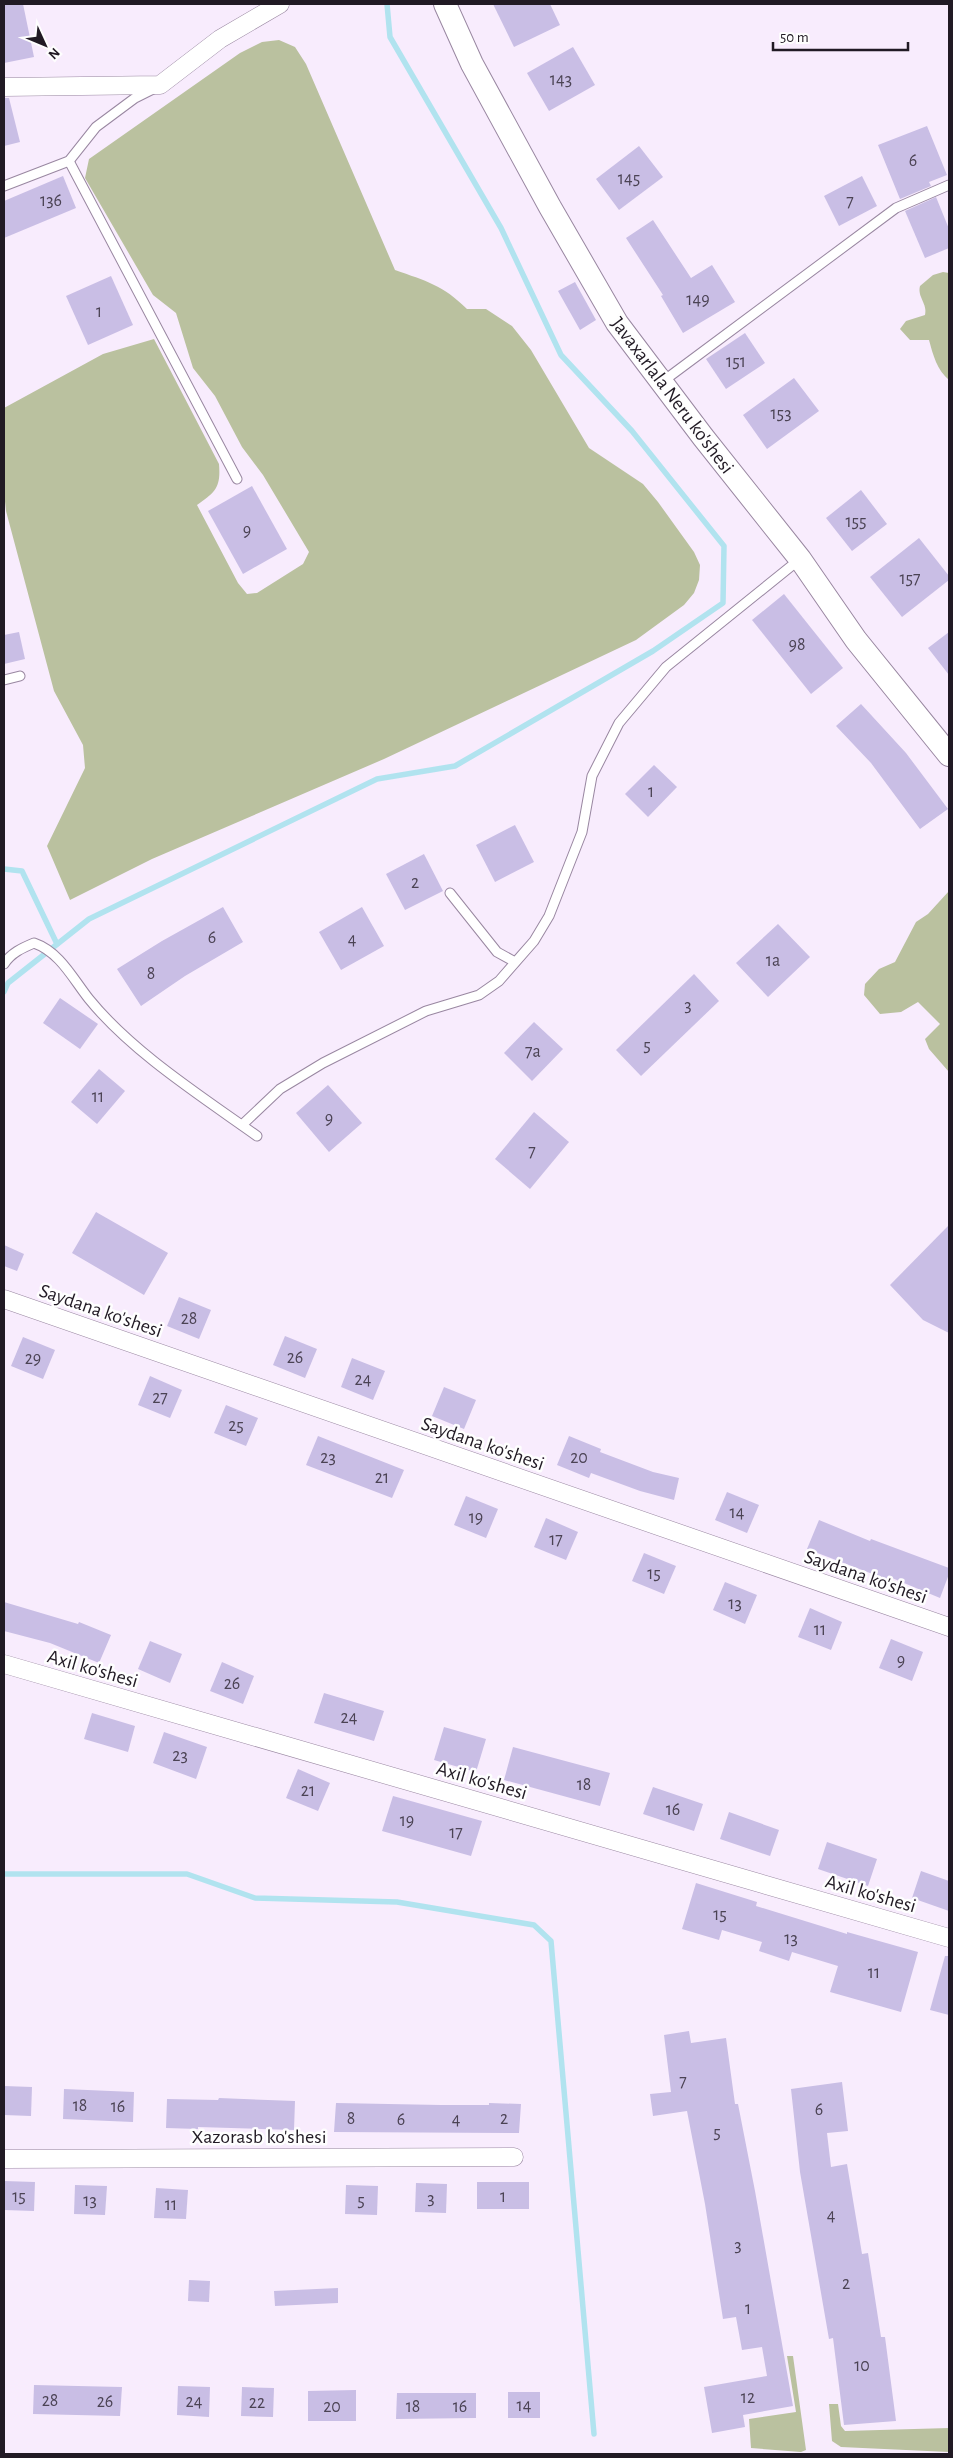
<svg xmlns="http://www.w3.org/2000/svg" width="953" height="2458" viewBox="0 0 953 2458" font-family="'Alegreya Sans',sans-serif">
<rect width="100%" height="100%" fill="#f8ecfd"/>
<g fill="#bac19f">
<path d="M279,40L295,47L306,64L395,270C426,281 443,285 467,309H486L512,326L531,350L589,448L643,484L658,502L694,552L700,565L699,580L694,593L684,605L636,640L384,759L152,859L70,900L47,846L85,768L83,745L54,691L6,511L4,492V408L103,354L154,339L219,464C221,488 215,492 197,505L238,583L247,594L257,593L303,564L309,552L263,475L242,447L215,396L193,368L176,313L153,295L85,178L89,159L240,53L262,42Z"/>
<path d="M943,272L949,273V380C937,370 933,355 929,340H910L900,329L906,321L925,315C928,304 917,297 920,286L933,275Z"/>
<polygon points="949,891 949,1072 929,1049 925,1039 940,1024 918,1002 901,1012 880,1014 864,995 865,984 879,969 895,962 916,922 928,914"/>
<polygon points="787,2356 793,2356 806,2450 801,2452 751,2448 749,2419 796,2412"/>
<polygon points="829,2404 838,2404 841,2426 845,2431 949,2428 949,2452 841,2447 832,2441"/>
</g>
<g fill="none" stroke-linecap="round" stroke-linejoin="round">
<g stroke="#b1e3ef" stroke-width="5.5">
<polyline points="4,869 22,871 57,944"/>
<polyline points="4,992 8,983 89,919 377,779 455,766 653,651 723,603 724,546 632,431 561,355 501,228 390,37 387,4"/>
<polyline points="4,1874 187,1874 255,1898 397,1902 534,1925 551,1941 594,2434"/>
</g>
</g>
<g fill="#c9bee5">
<polygon points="10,4 23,4 34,57 4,63 4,5"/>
<polygon points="493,4 550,4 560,25 514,47"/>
<polygon points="573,47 595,85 549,111 527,73"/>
<polygon points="4,98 9,98 20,142 4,146"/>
<polygon points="927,126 947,175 929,182 931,186 900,199 878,145"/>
<polygon points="639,146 663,177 619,210 596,179"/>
<polygon points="63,176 76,208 4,238 4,201"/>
<polygon points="862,176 877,206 839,226 824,196"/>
<polygon points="936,197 949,229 949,248 925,258 905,211"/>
<polygon points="653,220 691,278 712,265 735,302 683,333 661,296 663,295 626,238"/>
<polygon points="111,276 133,325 88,345 66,296"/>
<polygon points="575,282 596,320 580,330 558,291"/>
<polygon points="745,333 765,363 726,389 706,359"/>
<polygon points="794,378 819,411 767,449 743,415"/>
<polygon points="252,486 287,549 243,574 208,511"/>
<polygon points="861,490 887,524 852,551 826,518"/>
<polygon points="919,538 949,576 949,580 902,617 870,577"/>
<polygon points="784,594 843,668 811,694 752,620"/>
<polygon points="19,632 25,659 4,664 4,635"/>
<polygon points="949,632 949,675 928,648"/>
<polygon points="861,704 906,753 948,809 920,829 871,763 836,726"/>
<polygon points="654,765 677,787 648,817 625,794"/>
<polygon points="515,825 534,862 495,882 476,845"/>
<polygon points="424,854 443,891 405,910 386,874"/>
<polygon points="223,907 243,942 185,976 141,1006 117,969 162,941"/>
<polygon points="362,907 384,946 341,970 319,932"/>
<polygon points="778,924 810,957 768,997 736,963"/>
<polygon points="694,974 719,1001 641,1076 616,1050"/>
<polygon points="60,998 98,1024 80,1049 43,1023"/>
<polygon points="534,1022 563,1049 532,1081 504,1053"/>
<polygon points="99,1069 125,1091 97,1124 71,1102"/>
<polygon points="328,1085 362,1123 329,1152 296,1113"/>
<polygon points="534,1112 569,1142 530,1189 495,1159"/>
<polygon points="96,1212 168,1253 144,1295 72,1253"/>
<polygon points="949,1225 949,1333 923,1320 890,1285"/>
<polygon points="4,1245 24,1254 17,1271 4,1266"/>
<polygon points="179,1297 211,1310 199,1339 167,1326"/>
<polygon points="285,1336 317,1349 305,1378 273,1365"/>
<polygon points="23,1337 55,1350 43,1379 11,1366"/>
<polygon points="352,1358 385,1371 373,1400 341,1387"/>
<polygon points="150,1376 182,1390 170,1418 138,1405"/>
<polygon points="444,1387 476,1400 464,1429 432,1416"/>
<polygon points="226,1405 258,1418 246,1446 214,1433"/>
<polygon points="318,1436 404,1470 392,1498 306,1465"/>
<polygon points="569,1436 601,1449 600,1452 653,1472 679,1478 674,1500 640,1491 591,1473 589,1478 557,1465"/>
<polygon points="727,1492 759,1505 747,1533 715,1520"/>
<polygon points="466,1496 498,1509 486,1538 454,1525"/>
<polygon points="546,1518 578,1532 566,1560 534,1547"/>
<polygon points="819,1520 870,1541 871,1539 949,1568 949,1574 940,1598 892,1578 891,1581 807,1549"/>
<polygon points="644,1553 676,1566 664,1594 632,1581"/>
<polygon points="725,1582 757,1595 745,1624 713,1610"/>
<polygon points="4,1602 78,1624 79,1622 111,1635 99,1663 50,1643 4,1631"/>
<polygon points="810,1608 842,1622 831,1650 798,1637"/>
<polygon points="891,1639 923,1652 912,1681 879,1668"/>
<polygon points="150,1641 182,1654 170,1683 138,1669"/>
<polygon points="222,1662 254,1676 243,1704 210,1691"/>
<polygon points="324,1693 384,1711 374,1741 314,1723"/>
<polygon points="92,1713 135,1726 128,1752 84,1739"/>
<polygon points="444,1727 486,1739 476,1772 434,1760"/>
<polygon points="164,1732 207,1747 196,1779 153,1763"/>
<polygon points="513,1747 610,1773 600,1806 504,1780"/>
<polygon points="298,1769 330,1783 318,1811 286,1798"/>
<polygon points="653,1787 703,1804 694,1831 643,1814"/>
<polygon points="393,1796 482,1821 471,1856 382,1831"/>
<polygon points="729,1812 779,1830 770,1856 720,1839"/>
<polygon points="827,1842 877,1859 868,1886 818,1869"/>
<polygon points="921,1871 949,1881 949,1911 912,1898"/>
<polygon points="696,1883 757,1902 756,1906 847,1934 847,1932 918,1952 901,2012 830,1992 838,1966 792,1952 789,1961 759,1951 762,1942 722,1930 719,1940 682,1929"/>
<polygon points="945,1956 949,1956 949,2015 930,2010"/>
<polygon points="689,2031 691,2043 726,2038 735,2104 738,2104 755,2191 793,2406 743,2415 745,2427 712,2433 704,2387 767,2376 762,2347 742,2350 736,2317 723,2319 705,2204 687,2111 653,2116 650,2094 671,2092 664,2035"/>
<polygon points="842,2082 848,2131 827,2133 831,2167 847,2164 862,2254 868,2253 881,2337 885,2337 896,2421 844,2425 833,2338 829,2339 800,2172 791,2089"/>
<polygon points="4,2086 32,2087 31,2116 4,2115"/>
<polygon points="64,2089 134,2092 133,2122 63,2119"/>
<polygon points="219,2098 295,2101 294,2130 198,2127 198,2129 166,2128 167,2099 218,2100"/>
<polygon points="336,2103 441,2105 489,2105 489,2103 521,2104 519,2133 334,2132"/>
<polygon points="4,2181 35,2182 34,2211 4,2210"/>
<rect x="477" y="2182" width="52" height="27"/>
<polygon points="416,2183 447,2184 446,2213 415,2212"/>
<polygon points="75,2185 107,2186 105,2215 74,2214"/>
<polygon points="346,2185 378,2186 377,2215 345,2214"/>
<polygon points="156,2188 188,2190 186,2219 154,2218"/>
<polygon points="189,2280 210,2281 209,2302 188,2301"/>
<polygon points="338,2288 338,2303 275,2306 274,2291"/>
<polygon points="34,2385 122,2387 120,2416 33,2414"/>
<polygon points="178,2386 210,2387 209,2417 177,2415"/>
<polygon points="242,2387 274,2388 273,2417 241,2416"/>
<polygon points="356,2390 356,2421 308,2421 308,2391"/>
<rect x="508" y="2392" width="32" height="26"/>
<polygon points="397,2393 476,2393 476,2418 396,2419"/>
</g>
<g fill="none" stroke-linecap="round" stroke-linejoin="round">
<g stroke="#9987a1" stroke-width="11">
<g id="service">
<polyline points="69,161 237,479"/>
<polyline points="4,186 69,161 96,127 135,98 153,89"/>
<polyline points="662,382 896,208 949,185"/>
<polyline points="4,680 20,676"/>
<polyline points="450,893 497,952 515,962"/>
<path d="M4,964C11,953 22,948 34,943C60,952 73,979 89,999C132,1052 201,1096 257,1136"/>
<polyline points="242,1125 280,1089 323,1063 426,1011 479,995 499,981 534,941 549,916 582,832 592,776 619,723 666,667 800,559"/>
</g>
</g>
<g stroke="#9987a1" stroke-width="19">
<g id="minor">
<polyline points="4,87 160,85 220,39 280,4"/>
<polyline points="4,1299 949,1627"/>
<polyline points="4,1664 949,1938"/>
<polyline points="4,2159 514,2157"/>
</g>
</g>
<g stroke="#9987a1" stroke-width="24">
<polyline id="tertiary" points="445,4 472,64 550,207 617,323 703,437 800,559 856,640 949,755"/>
</g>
<use href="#service" stroke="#fff" stroke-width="9"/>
<use href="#minor" stroke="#fff" stroke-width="18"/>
<use href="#tertiary" stroke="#fff" stroke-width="22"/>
</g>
<g text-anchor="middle" stroke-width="5" stroke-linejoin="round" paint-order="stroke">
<g font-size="18" fill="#4b4354">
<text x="561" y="85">143</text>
<text x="913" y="166">6</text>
<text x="629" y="184">145</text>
<text x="51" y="206">136</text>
<text x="850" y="207">7</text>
<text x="698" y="305">149</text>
<text x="99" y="317">1</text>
<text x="736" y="367">151</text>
<text x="781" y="419">153</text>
<text x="856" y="527">155</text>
<text x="247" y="536">9</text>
<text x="910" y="584">157</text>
<text x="797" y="650">98</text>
<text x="651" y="797">1</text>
<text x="415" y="888">2</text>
<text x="212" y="943">6</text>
<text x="352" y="945">4</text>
<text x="773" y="966">1a</text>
<text x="151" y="979">8</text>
<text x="688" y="1011">3</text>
<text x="647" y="1051">5</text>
<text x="533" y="1057">7a</text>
<text x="98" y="1102">11</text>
<text x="329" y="1124">9</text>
<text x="532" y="1157">7</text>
<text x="189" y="1324">28</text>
<text x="295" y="1363">26</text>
<text x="33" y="1364">29</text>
<text x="363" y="1385">24</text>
<text x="160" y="1403">27</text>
<text x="236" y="1431">25</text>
<text x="328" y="1463">23</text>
<text x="579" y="1463">20</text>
<text x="382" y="1483">21</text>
<text x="737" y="1518">14</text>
<text x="476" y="1523">19</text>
<text x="556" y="1545">17</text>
<text x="654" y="1579">15</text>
<text x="735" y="1609">13</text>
<text x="820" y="1635">11</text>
<text x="901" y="1666">9</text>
<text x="232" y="1689">26</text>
<text x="349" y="1723">24</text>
<text x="180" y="1761">23</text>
<text x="584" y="1790">18</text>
<text x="308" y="1796">21</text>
<text x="673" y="1815">16</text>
<text x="407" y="1826">19</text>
<text x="456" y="1838">17</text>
<text x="720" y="1920">15</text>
<text x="791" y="1944">13</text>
<text x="874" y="1978">11</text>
<text x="683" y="2087">7</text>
<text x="80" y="2111">18</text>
<text x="118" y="2112">16</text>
<text x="819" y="2115">6</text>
<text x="351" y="2124">8</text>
<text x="504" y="2124">2</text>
<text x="401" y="2125">6</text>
<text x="456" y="2125">4</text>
<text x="717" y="2138">5</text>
<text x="19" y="2202">15</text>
<text x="503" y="2202">1</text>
<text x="431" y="2204">3</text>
<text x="90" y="2206">13</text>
<text x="361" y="2206">5</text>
<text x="171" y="2210">11</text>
<text x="831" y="2221">4</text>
<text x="738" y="2251">3</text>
<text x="846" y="2289">2</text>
<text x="748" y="2314">1</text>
<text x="862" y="2371">10</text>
<text x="748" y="2403">12</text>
<text x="50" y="2406">28</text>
<text x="105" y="2407">26</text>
<text x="194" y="2407">24</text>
<text x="257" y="2408">22</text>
<text x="524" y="2411">14</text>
<text x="332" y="2412">20</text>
<text x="413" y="2412">18</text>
<text x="460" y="2412">16</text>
</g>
<g font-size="20" fill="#211a24" stroke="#fefefe">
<text transform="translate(673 395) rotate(53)" y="7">Javaxarlala Neru ko'shesi</text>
<text transform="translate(101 1310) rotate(19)" y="7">Saydana ko'shesi</text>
<text transform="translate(483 1443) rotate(19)" y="7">Saydana ko'shesi</text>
<text transform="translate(866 1576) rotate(19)" y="7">Saydana ko'shesi</text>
<text transform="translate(93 1668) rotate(16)" y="7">Axil ko'shesi</text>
<text transform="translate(482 1780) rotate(16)" y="7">Axil ko'shesi</text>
<text transform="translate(871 1893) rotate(16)" y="7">Axil ko'shesi</text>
<text x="259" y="2143">Xazorasb ko'shesi</text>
</g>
</g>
<rect width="953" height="2458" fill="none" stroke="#211a24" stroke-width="10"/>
<g transform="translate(45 45) rotate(134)" stroke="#fefefe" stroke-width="4" paint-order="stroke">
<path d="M0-4L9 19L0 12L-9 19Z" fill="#211a24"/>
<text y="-8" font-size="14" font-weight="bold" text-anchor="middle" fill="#211a24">N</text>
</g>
<path d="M773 42v8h135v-8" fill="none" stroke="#211a24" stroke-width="2.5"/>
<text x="780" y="42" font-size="15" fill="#211a24" stroke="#fefefe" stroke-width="4" paint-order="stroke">50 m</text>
</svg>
